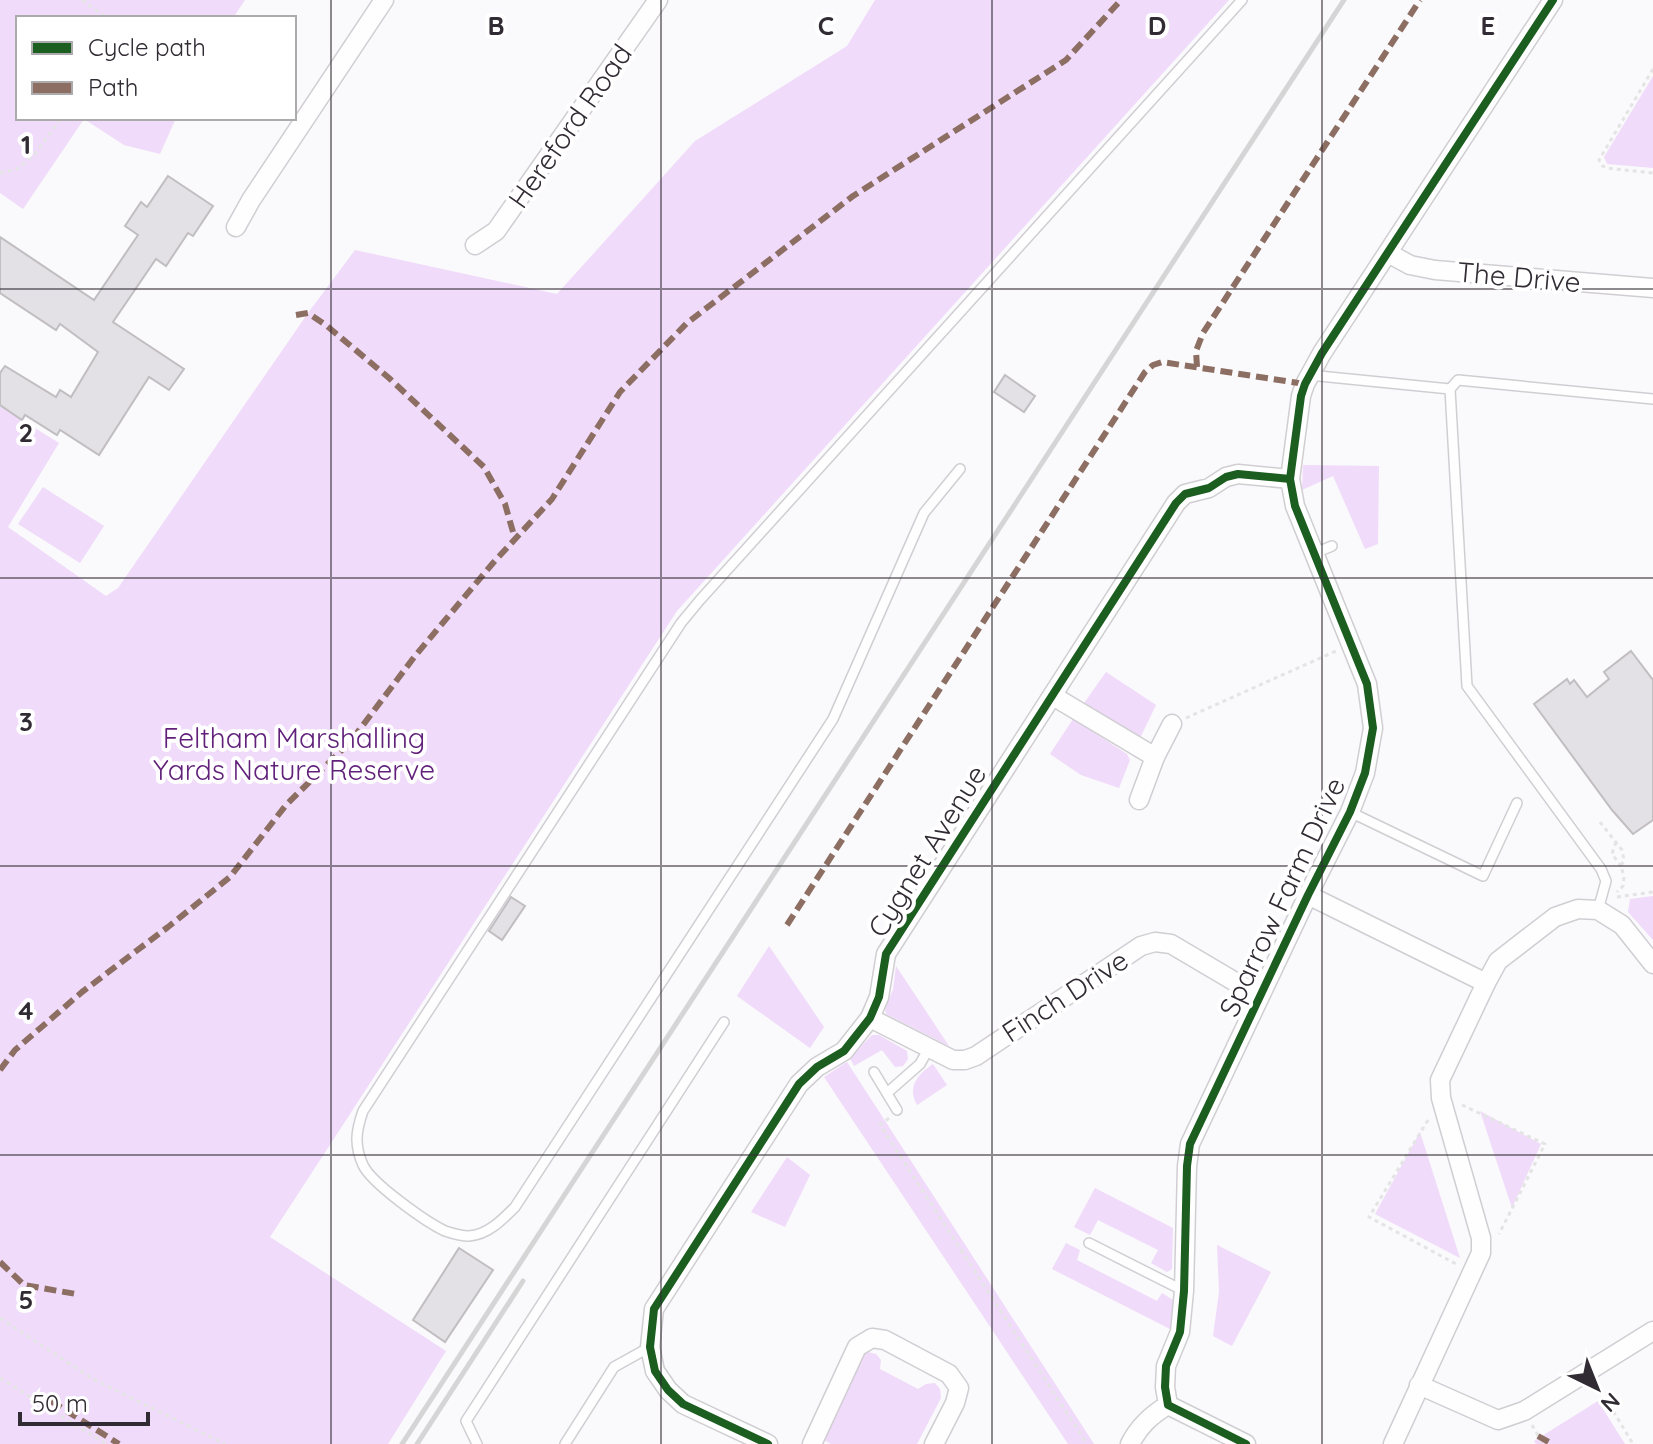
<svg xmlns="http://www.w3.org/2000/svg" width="1653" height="1444" viewBox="0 0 1653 1444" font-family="Quicksand,sans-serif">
<rect width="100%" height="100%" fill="#faf9fb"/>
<g fill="#f0dbfa">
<polygon points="0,0 245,0 233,18 18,18 18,118 176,118 160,154 124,145 84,119 23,209 0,193"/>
<polygon points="875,0 1229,0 677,611 270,1237 446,1351 388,1444 0,1444 0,406 59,443 8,527 106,596 118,588 308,313 355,250 557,294 695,141 847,46"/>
<polygon points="1653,76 1653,168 1607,164 1604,157"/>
<polygon points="1303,465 1379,466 1378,544 1365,549 1333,476 1302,490"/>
<polygon points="43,487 104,526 80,563 18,524"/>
<polygon points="1106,672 1156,705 1141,736 1132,737 1082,706"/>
<polygon points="1073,719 1127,754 1130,760 1119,788 1081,775 1050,754"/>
<polygon points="1653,896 1653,940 1628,912 1630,899"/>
<polygon points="769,946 824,1027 810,1048 737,996"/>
<polygon points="896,966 949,1046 886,1014 885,1007 893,990"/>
<polygon points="872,1035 879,1035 907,1051 908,1059 903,1066 895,1067 882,1050 854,1066 850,1058"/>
<polygon points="847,1062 1094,1444 1068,1444 824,1077"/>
<path d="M933,1064L947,1085L917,1105C907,1087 917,1075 933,1064Z"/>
<polygon points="1480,1111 1541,1144 1512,1208"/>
<polygon points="1420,1132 1460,1258 1375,1214"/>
<polygon points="787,1157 810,1175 785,1227 751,1212"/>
<polygon points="1095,1188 1173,1228 1172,1269 1167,1272 1151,1263 1158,1250 1098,1220 1090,1235 1074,1227"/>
<polygon points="1066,1243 1080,1250 1077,1260 1157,1301 1162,1293 1173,1300 1170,1329 1052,1269"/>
<polygon points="1217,1245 1271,1272 1232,1346 1213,1336 1219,1292"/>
<polygon points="868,1352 876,1354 881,1360 880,1369 918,1389 926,1384 935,1383 940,1389 941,1398 917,1444 831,1444 820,1438 861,1357"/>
<polygon points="1598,1401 1625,1444 1536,1444 1534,1441"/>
</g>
<g fill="#e4e1e6" stroke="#c1bec2" stroke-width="2">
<polygon points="168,176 213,206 193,236 188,233 166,266 156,259 113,322 184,369 169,390 149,377 99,455 60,430 57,435 25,415 22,420 0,405 0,373 5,366 56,397 60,390 71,397 98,352 60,324 56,330 0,293 0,237 94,300 138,235 125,226 141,202 147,207"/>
<polygon points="1005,375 1035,396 1024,412 994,392"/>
<polygon points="1631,651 1653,680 1653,820 1633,834 1612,810 1534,704 1567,679 1570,684 1574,680 1587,697 1609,679 1604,672"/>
<polygon points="511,897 525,906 502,940 489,931"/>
<polygon points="459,1248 493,1270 445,1342 413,1320"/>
</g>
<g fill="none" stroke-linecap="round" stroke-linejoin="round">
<g stroke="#d0ced2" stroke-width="12">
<g id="lane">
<polyline points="1309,375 1450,389 1467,686 1601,869 1606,881 1598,910"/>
<polyline points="1450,389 1458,380 1653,399"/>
<path d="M960,469L924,513L833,719L515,1207C503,1219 488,1235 469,1236C462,1236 451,1233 445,1231C426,1222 371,1183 363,1165C354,1145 356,1131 363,1111L681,623L700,600L1242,0"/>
<polyline points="1315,553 1332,546"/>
<polyline points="1350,812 1483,876 1517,803"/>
<polyline points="874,1072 897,1110"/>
<polyline points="887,1093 920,1064 929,1048"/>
<polyline points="1089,1243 1184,1291"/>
<polyline points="477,1444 466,1421 724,1022"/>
<polyline points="565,1444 614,1367 650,1347"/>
</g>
</g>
<g stroke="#d0ced2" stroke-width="21">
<g id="street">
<polyline points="236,227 251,200 384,0"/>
<polyline points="475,245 496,231 658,0"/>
<polyline points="1388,253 1410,265 1435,270 1653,288"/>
<polyline points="1053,696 1155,757 1139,800"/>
<polyline points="1155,757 1172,724"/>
<polyline points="1308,895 1486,983"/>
<polyline points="870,1018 953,1060 965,1060 976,1056 1141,946 1155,942 1171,944 1259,996"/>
<polyline points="1419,1385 1498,1420 1524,1411 1653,1331"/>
<polyline points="768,1444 683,1404 668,1390 655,1371 650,1347 654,1309 799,1084 817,1067 844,1051 870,1018 879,997 886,954 1176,503 1185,494 1209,488 1226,477 1238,474 1290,479"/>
<polyline points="812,1444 857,1347 872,1338 885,1340 949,1374 959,1388 955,1403 934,1444"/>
<path d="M1130,1444C1139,1426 1151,1415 1168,1405"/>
<polyline points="1246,1444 1168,1405 1165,1387 1166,1366 1180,1332 1184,1291 1187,1166 1190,1144 1308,895 1350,812 1365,773 1373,728 1367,684 1295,506 1290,479 1301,396 1305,384 1322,353 1553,0"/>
<polyline points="1393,1444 1481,1253 1481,1238 1441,1098 1440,1080 1486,983 1498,961 1555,917 1578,909 1598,910 1622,925 1653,964"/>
</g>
</g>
<g stroke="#e4e4e4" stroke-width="3" stroke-dasharray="4 4" stroke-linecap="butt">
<polyline points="82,0 107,18"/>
<polyline points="1653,69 1599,160 1600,164 1606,168 1653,173"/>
<polyline points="0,173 17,169 35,154 61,118"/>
<polyline points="1186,718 1336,651"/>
<polyline points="1600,822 1622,850 1624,860 1621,866 1624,877 1623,886 1617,892"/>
<polyline points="1616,842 1612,854 1621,866"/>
<polyline points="1617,897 1653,892"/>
<polyline points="1462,1105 1545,1144 1499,1234"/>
<polyline points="889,1118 880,1125 1087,1444"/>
<polyline points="1428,1120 1369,1217 1456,1264"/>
<polyline points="0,1318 93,1379 225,1444"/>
<polyline points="0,1378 106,1444"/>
<polyline points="1597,1384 1633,1444"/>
<polyline points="1532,1425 1543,1444"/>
</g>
<use href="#lane" stroke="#fefefe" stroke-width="9"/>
<use href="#street" stroke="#fefefe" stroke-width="18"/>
<g stroke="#d5d5d6" stroke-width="5">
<polyline points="402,1444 1344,0"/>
<polyline points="417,1444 523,1281"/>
</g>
<g stroke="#8d6e63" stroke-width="6" stroke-dasharray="12 6" stroke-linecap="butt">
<polyline points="296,315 308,313 327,326 389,378 484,467 505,504 515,539"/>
<polyline points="1197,367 1196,351 1203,333 1420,0"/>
<polyline points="787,925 1145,372 1153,365 1162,362 1305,384"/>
<polyline points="0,1070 15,1050 82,992 168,927 230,877 286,805 351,741 415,656 493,563 552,499 620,392 687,323 853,196 1066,60 1121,0"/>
<polyline points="0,1262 24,1285 76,1294"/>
<polyline points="51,1401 119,1444"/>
<polyline points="1538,1436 1552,1444"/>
</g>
<g stroke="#fff" stroke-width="13">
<g id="cycleway">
<polyline points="768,1444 683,1404 668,1390 655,1371 650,1347 654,1309 799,1084 817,1067 844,1051 870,1018 879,997 886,954 1176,503 1185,494 1209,488 1226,477 1238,474 1290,479"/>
<polyline points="1246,1444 1168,1405 1165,1387 1166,1366 1180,1332 1184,1291 1187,1166 1190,1144 1308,895 1350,812 1365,773 1373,728 1367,684 1295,506 1290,479 1301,396 1305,384 1322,353 1553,0"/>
</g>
</g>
<use href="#cycleway" stroke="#1b5e20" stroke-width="8"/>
</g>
<path fill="none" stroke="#312b33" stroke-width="2" stroke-opacity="0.55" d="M331,0V1444M661,0V1444M992,0V1444M1322,0V1444M0,289H1653M0,578H1653M0,866H1653M0,1155H1653"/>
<g text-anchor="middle" stroke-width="8" stroke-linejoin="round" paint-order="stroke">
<g font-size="28" fill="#312b33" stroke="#fff">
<text transform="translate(570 126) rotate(-55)" y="10">Hereford Road</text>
<text transform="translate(1519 277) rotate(5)" y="10">The Drive</text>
<text transform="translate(927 851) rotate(-58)" y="10">Cygnet Avenue</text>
<text transform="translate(1282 897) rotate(-65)" y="10">Sparrow Farm Drive</text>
<text transform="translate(1065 996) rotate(-33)" y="10">Finch Drive</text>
</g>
<g font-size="28" fill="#61217b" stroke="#fff">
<text x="294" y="748">Feltham Marshalling<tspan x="294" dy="32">Yards Nature Reserve</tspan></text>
</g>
</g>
<g font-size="26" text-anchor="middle" font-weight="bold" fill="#312b33" stroke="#fff" stroke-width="8" stroke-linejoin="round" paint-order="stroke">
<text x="496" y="35">B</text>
<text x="826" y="35">C</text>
<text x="1157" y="35">D</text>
<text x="1488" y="35">E</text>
<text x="26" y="154">1</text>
<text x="26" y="442">2</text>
<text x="26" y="731">3</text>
<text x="26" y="1020">4</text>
<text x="26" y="1309">5</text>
</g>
<rect x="16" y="16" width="280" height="104" fill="#ffffff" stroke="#adaaad" stroke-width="2"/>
<rect x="32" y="42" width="40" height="12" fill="#1b5e20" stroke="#adaaad" stroke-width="2"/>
<text x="88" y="56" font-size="24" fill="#312b33">Cycle path</text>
<rect x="32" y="82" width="40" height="12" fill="#8d6e63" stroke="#adaaad" stroke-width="2"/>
<text x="88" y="96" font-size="24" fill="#312b33">Path</text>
<g transform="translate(1597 1388) rotate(137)" stroke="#ffffff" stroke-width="6" paint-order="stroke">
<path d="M0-6L14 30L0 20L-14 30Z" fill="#312b33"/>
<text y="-12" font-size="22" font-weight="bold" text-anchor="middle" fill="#312b33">N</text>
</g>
<path d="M20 1412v12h128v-12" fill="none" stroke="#312b33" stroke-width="4"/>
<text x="32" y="1412" font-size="24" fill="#312b33" stroke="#ffffff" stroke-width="6" paint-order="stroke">50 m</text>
</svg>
